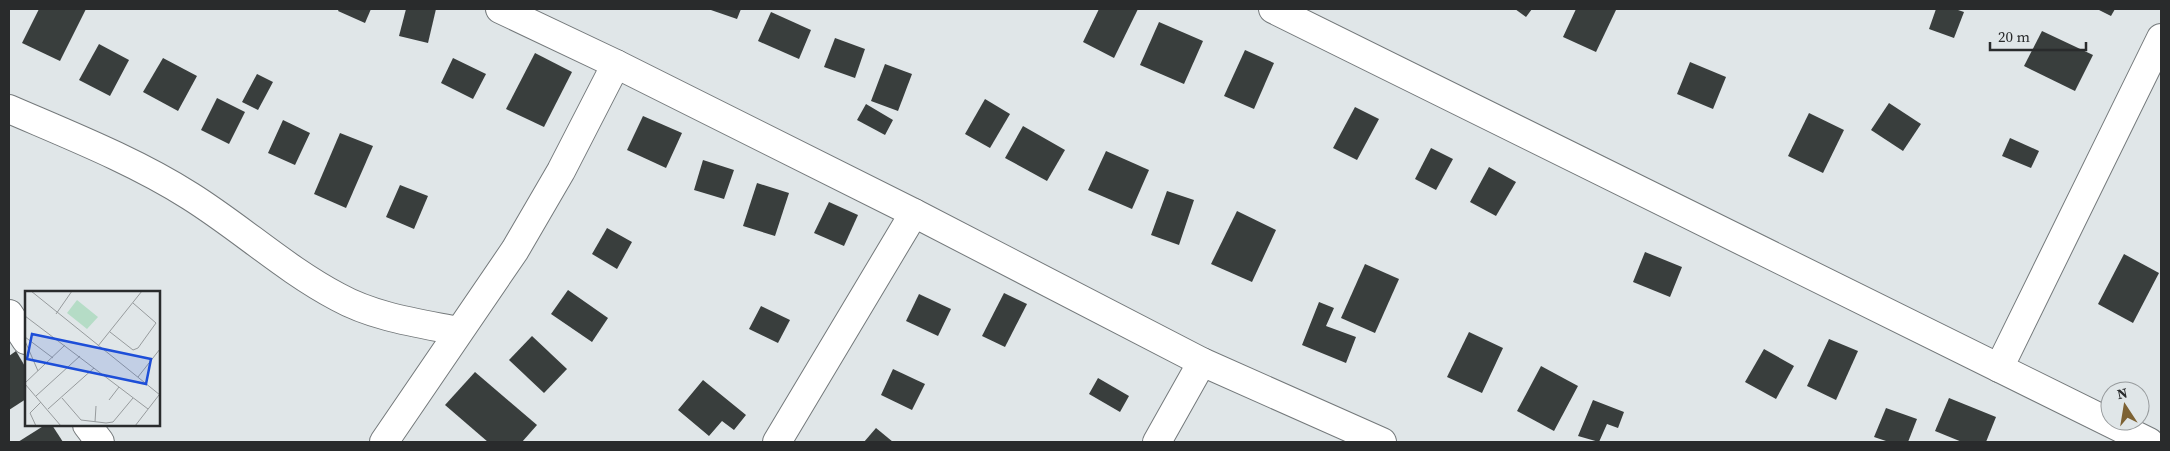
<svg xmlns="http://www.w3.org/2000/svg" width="2170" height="451" viewBox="0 0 2170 451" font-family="'Source Serif 4',serif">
<rect width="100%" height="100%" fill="#e0e6e8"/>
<g fill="#393e3d">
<polygon points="39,9 86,9 60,61 22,43"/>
<polygon points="339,9 371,9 365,23 338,11"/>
<polygon points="406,9 436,9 428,43 399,36"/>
<polygon points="708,9 741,9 737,19"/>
<polygon points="1099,9 1138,9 1114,58 1083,42"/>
<polygon points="1515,9 1532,9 1526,17"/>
<polygon points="1576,9 1616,10 1596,52 1563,37"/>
<polygon points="1936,9 1955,9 1964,12 1954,38 1929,29"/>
<polygon points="2097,9 2115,9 2111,16"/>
<polygon points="771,12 811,30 799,59 758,41"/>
<polygon points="1159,22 1203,41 1184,84 1140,65"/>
<polygon points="2042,31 2093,55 2075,91 2024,66"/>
<polygon points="835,38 865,49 855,78 824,67"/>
<polygon points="99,44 129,60 110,96 79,80"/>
<polygon points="1245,50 1274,63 1254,109 1224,96"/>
<polygon points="535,53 572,72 544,127 506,109"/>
<polygon points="163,58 197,76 178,111 143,92"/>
<polygon points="453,58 486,74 473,99 441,83"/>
<polygon points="1690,62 1726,77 1713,109 1677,94"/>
<polygon points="885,64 912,74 898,111 871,101"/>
<polygon points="257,74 273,82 258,110 242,102"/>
<polygon points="217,98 245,112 229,144 201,130"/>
<polygon points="985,99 1010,114 990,148 965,134"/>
<polygon points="1889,103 1921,124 1903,151 1871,130"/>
<polygon points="866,104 893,120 885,135 857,120"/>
<polygon points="1355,107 1379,119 1357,160 1333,148"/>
<polygon points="1809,113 1844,130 1823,173 1788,156"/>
<polygon points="643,116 682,133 666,168 627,150"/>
<polygon points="283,120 310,133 295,165 268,153"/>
<polygon points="1023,126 1065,150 1047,181 1005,158"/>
<polygon points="340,133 373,146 346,208 314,194"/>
<polygon points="2010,138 2039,151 2031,168 2002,156"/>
<polygon points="1431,148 1453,159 1436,190 1415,179"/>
<polygon points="1106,151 1149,170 1132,209 1088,190"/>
<polygon points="703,160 734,170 724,199 694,190"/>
<polygon points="1489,167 1516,182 1496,216 1470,202"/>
<polygon points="757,183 789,193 775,236 743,226"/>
<polygon points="400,185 428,196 414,229 386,217"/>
<polygon points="1167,191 1194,200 1179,245 1151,235"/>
<polygon points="829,202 858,215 844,246 814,233"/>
<polygon points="1237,211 1276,230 1252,282 1211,264"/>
<polygon points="607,228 632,242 617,269 592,254"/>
<polygon points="1645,252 1682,267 1670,297 1633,282"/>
<polygon points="2124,254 2159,273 2133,323 2098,304"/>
<polygon points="1365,264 1399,279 1375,333 1341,318"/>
<polygon points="568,290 608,318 592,342 551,314"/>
<polygon points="1004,293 1027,304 1005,347 982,336"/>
<polygon points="919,294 951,309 938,336 906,321"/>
<polygon points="1319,302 1334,308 1326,326 1356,337 1346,363 1302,345"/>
<polygon points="761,306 790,320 778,343 749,329"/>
<polygon points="1469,332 1503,348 1482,393 1447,377"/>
<polygon points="532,336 567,369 544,393 509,360"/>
<polygon points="1829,339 1858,351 1836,400 1807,386"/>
<polygon points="1764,349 1794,366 1776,399 1745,382"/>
<polygon points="16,351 26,368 26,399 9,410 9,356"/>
<polygon points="1541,366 1578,386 1554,431 1517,411"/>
<polygon points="893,369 925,384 912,410 881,395"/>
<polygon points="475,372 537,425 522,442 488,442 445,405"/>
<polygon points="1098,378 1129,396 1120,412 1089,394"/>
<polygon points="703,380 746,415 734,430 722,421 709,436 678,410"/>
<polygon points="1949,398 1996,417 1986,442 1962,442 1935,431"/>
<polygon points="1593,400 1624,412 1618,428 1607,424 1599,442 1578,436"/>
<polygon points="1886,408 1917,419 1908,442 1889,442 1874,437"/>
<polygon points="45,425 52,425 63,442 18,442"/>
<polygon points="876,428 893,442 864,442"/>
</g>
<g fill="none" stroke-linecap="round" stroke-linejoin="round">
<g stroke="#74797b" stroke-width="30">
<g id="street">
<polyline points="500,9 616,64 914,213 1202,362 1382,442"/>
<path d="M9,109C69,135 135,161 190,196C241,228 285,269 338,297C374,317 418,323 458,331"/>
<polyline points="9,314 26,340"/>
<polyline points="1999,368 2161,38"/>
<polyline points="87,425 100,442"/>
<polyline points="384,442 515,250 561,171 616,64"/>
<polyline points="777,442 914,213"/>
<polyline points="1157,442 1202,362"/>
</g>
</g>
<g stroke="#74797b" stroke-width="30">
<polyline id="secondary" points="1273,9 2149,442"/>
</g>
<use href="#street" stroke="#fff" stroke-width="28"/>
<use href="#secondary" stroke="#fff" stroke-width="28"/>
</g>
<g transform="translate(25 291)">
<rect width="135" height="135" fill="#e0e6e8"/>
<path d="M52,9L73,26L62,38L42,22Z" fill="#b5dcc6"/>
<path fill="none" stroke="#979b9d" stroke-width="1" d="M6,0L135,104M31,23L47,0M0,25L123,118M85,41L108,59L113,57L131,32L108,12M0,46L28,67M0,50L13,80M73,55L117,0M113,86L135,58M0,92L40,54M0,93L36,135M11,105L55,65M37,107L56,129L81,132L88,131L108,107M84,109L94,96M23,118L69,77M70,131L71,115M11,135L5,122L16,111M110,135L134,104"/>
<path fill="#1d4ed8" fill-opacity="0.15" stroke="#1d4ed8" stroke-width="2.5" d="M7,43L126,68L121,93L2,68Z"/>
<rect width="135" height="135" fill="none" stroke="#292b2c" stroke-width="2.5"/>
</g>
<rect width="2170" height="451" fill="none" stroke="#292b2c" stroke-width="20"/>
<g transform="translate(2125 406) rotate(348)"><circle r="24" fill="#e0e6e8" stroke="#979b9d"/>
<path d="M0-4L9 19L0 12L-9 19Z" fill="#7d6234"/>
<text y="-8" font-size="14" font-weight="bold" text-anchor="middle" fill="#292b2c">N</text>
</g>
<path d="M1990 42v8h96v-8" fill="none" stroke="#292b2c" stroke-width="2.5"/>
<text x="1998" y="42" font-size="15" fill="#292b2c" stroke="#e0e6e8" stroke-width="4" paint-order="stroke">20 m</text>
</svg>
